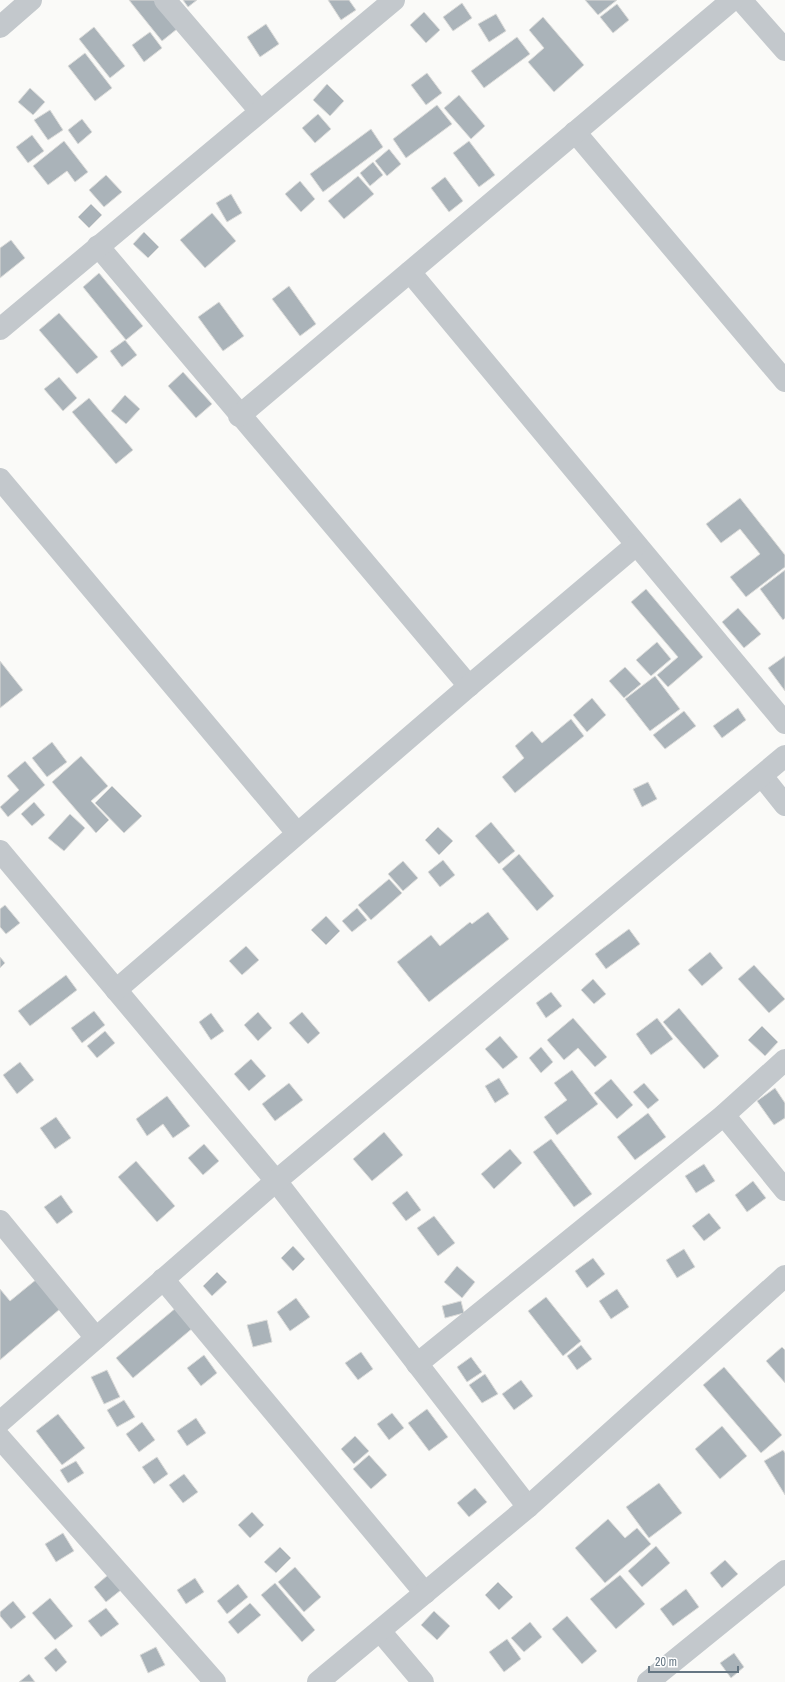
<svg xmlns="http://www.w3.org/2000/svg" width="785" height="1682" viewBox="0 0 785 1682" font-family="'Archivo Narrow',sans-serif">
<rect width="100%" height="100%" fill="#fafaf8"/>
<g fill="#aab3b9" stroke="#dcdcda">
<polygon points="129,0 154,0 177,29 162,41"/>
<polygon points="183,0 197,0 188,7"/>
<polygon points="328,0 349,0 356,10 341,20"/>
<polygon points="585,0 617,0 598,15"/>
<polygon points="462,3 472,18 453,31 443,17"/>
<polygon points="617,4 629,20 613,33 600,17"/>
<polygon points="424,12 440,30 426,43 410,25"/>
<polygon points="496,14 506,31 489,42 478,24"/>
<polygon points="543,17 584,65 554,92 528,62 544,48 529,30"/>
<polygon points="266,24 279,44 260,57 247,37"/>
<polygon points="94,27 125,66 110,78 79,39"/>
<polygon points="150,32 162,48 144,62 132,45"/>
<polygon points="517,37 530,54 484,88 471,71"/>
<polygon points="85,53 112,88 95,101 68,66"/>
<polygon points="427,73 442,93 426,105 411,85"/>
<polygon points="327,84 344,101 330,116 313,100"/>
<polygon points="30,88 45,102 33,115 18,102"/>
<polygon points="459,95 485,126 471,139 444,108"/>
<polygon points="437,105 452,124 406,158 393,139"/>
<polygon points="50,110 63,130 48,140 34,120"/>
<polygon points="318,114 331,129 315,143 302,128"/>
<polygon points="82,119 92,132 78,144 68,130"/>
<polygon points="371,129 383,147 323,192 310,174"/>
<polygon points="32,135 44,151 28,163 16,147"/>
<polygon points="64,141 88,172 75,182 67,171 48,185 33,166"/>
<polygon points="469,141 495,175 479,187 453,153"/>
<polygon points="389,149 401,164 387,176 375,161"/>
<polygon points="373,162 383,175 370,186 360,173"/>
<polygon points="106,175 122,192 104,207 89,190"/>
<polygon points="358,176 374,194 344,219 328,201"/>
<polygon points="445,177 463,201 449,212 431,188"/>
<polygon points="300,181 315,199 301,212 285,194"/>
<polygon points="231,194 242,213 227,222 216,203"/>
<polygon points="91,204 102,215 89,228 78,217"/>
<polygon points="212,213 236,241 205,268 180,240"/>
<polygon points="144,232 159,247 148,258 133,244"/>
<polygon points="11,240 25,258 0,278 0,248"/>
<polygon points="99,273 143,326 126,340 83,287"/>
<polygon points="289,286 316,324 300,336 272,299"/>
<polygon points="219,302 244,336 223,351 198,317"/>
<polygon points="59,313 98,357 77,374 39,330"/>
<polygon points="125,340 137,355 122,367 110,351"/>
<polygon points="183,372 212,404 196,418 168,386"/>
<polygon points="59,377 77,398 63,411 44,389"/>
<polygon points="125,395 140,409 126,424 111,411"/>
<polygon points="89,398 133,450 116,464 72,412"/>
<polygon points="740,498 785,555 785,567 746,597 730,577 760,554 740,529 721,543 706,524"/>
<polygon points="785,570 785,618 783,620 760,589"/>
<polygon points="646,589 703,657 668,687 657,675 678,657 631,602"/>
<polygon points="738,608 761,634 744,648 722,622"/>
<polygon points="657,642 671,659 651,676 636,660"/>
<polygon points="785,656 785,691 768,668"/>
<polygon points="0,661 23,690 0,708"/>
<polygon points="625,667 641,684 624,698 609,681"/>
<polygon points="655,676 680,709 650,731 625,699"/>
<polygon points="592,698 606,715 587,732 573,715"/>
<polygon points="738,708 746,720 722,738 713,726"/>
<polygon points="684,711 696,726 665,749 653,735"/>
<polygon points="571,719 584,736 515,793 502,777 524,758 515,746 532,731 542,743"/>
<polygon points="52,742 67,762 47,777 32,758"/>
<polygon points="81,756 108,786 91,801 109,820 96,833 52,782"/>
<polygon points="25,761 45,785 8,817 0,807 19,790 7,776"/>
<polygon points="648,782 657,799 642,807 633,789"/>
<polygon points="112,786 142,816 124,833 95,803"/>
<polygon points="34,802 45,815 32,826 21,814"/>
<polygon points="70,814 85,828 64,851 48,838"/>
<polygon points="491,822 515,851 499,864 475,836"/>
<polygon points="438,827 453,841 439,855 425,840"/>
<polygon points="519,854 554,896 537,911 502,869"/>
<polygon points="443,860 455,875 440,887 428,872"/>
<polygon points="403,861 418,878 403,891 388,874"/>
<polygon points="389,879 402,893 371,920 358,905"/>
<polygon points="5,905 20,923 6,934 0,927 0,909"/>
<polygon points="357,908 367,920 352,932 342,921"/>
<polygon points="488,912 509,939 429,1002 397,962 431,935 440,946 470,922 472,924"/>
<polygon points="326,916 340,931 326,945 311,930"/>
<polygon points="629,929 640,944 606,969 595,954"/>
<polygon points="246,946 259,960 242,975 229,961"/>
<polygon points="710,952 723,968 702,986 688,970"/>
<polygon points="0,957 5,963 0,968"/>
<polygon points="754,965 785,999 769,1013 738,979"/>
<polygon points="66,975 77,990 30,1026 18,1011"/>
<polygon points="593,979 606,994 594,1004 581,990"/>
<polygon points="551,992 562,1006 546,1018 536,1003"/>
<polygon points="679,1008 719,1056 704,1069 663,1022"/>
<polygon points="94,1011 105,1025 82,1043 71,1028"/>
<polygon points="258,1012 272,1028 258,1041 244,1025"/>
<polygon points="302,1012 320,1033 308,1044 289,1023"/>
<polygon points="211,1013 224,1031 211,1040 199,1022"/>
<polygon points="573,1018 607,1057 595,1067 578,1048 564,1060 547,1040"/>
<polygon points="657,1018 673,1039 651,1055 636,1034"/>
<polygon points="762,1026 778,1042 765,1056 748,1040"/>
<polygon points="105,1031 115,1043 97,1058 87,1046"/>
<polygon points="500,1036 518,1057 503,1069 485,1049"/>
<polygon points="541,1047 553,1062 541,1073 529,1058"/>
<polygon points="251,1059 266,1076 249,1091 234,1074"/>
<polygon points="20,1062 34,1080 17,1094 3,1075"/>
<polygon points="572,1070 598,1104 557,1135 544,1117 567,1100 554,1083"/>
<polygon points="499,1078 509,1094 495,1103 485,1086"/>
<polygon points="611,1079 633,1105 617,1119 594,1093"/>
<polygon points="289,1083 303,1100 275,1121 262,1104"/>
<polygon points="644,1083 659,1100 648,1109 633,1092"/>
<polygon points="775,1088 785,1103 785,1118 774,1125 757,1101"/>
<polygon points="167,1096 190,1126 173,1138 163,1124 147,1136 136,1119"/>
<polygon points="648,1113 666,1137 635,1160 617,1137"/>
<polygon points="56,1117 71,1138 55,1149 40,1128"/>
<polygon points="384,1132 403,1155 372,1181 353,1159"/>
<polygon points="551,1139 592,1194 574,1207 533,1152"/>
<polygon points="204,1144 219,1161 203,1175 188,1158"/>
<polygon points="510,1149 522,1163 494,1189 481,1174"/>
<polygon points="136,1161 175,1206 157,1222 118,1177"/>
<polygon points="704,1164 715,1181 696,1193 685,1176"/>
<polygon points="753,1181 766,1198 747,1212 735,1195"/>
<polygon points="407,1191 421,1210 406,1221 392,1203"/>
<polygon points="61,1195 73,1212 57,1224 44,1207"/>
<polygon points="709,1213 721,1228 704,1241 692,1226"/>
<polygon points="434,1216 455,1243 438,1256 417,1228"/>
<polygon points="293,1246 305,1259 293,1271 281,1258"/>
<polygon points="684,1249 695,1267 677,1278 666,1260"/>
<polygon points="593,1258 605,1274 587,1288 575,1271"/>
<polygon points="457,1266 475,1282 462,1298 444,1282"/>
<polygon points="217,1272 227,1282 212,1296 203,1286"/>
<polygon points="43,1274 67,1303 0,1360 0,1289 10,1301"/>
<polygon points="617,1289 629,1307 611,1319 599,1301"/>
<polygon points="546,1297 581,1341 563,1356 528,1311"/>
<polygon points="296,1298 310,1317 290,1331 277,1312"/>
<polygon points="461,1301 464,1313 445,1318 442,1306"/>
<polygon points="177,1307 194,1327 133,1378 116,1358"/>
<polygon points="267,1320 272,1342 253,1347 247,1325"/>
<polygon points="581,1345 592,1359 577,1370 567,1356"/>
<polygon points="782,1347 785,1350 785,1383 766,1361"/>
<polygon points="361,1352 373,1369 358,1380 345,1363"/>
<polygon points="204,1355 217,1373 201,1386 187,1368"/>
<polygon points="471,1357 482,1372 467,1382 457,1367"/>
<polygon points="724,1367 782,1435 761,1453 703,1385"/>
<polygon points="107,1370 120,1397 104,1404 91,1377"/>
<polygon points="485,1374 498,1394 482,1403 469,1385"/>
<polygon points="521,1380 533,1396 514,1410 502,1394"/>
<polygon points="124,1400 135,1417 117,1427 107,1410"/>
<polygon points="427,1409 448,1437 429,1451 408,1423"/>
<polygon points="392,1413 404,1428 389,1440 377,1424"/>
<polygon points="58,1414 85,1448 62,1465 36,1431"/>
<polygon points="196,1418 206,1433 187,1446 177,1431"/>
<polygon points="142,1422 155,1440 139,1452 126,1434"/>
<polygon points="722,1426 747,1456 720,1479 695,1449"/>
<polygon points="355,1436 369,1451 354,1464 341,1449"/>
<polygon points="783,1450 785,1453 785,1495 764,1461"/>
<polygon points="369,1455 387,1475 371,1489 353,1469"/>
<polygon points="157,1457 168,1474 154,1484 142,1467"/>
<polygon points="76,1461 84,1473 68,1483 60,1470"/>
<polygon points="184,1474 198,1492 183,1503 169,1485"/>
<polygon points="659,1483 682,1513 649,1538 626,1507"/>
<polygon points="475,1488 487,1502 469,1517 457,1503"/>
<polygon points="252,1512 264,1525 250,1538 238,1525"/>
<polygon points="608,1519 625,1538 637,1528 651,1544 605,1583 575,1548"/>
<polygon points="63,1533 74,1551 56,1562 45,1544"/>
<polygon points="656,1546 670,1563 642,1587 628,1571"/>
<polygon points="280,1547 291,1558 276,1573 264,1562"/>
<polygon points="725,1560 738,1574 722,1588 710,1573"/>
<polygon points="295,1567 321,1597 304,1612 278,1582"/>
<polygon points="108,1575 121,1590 106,1602 94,1587"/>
<polygon points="620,1575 645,1604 616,1629 590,1599"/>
<polygon points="195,1578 204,1592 186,1604 177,1590"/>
<polygon points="498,1582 513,1597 499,1610 485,1595"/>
<polygon points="275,1583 315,1630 302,1642 261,1595"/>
<polygon points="238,1584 248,1597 227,1614 217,1601"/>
<polygon points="686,1589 699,1607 673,1626 660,1609"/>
<polygon points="50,1598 73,1626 55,1640 32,1613"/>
<polygon points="13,1601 26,1617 11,1629 0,1616 0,1612"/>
<polygon points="250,1603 261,1615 238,1634 228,1622"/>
<polygon points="106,1608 119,1624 101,1637 88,1621"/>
<polygon points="434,1611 450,1626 437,1640 421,1625"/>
<polygon points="567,1616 597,1651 582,1664 552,1629"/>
<polygon points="530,1622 542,1637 524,1652 511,1638"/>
<polygon points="507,1639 521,1659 504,1672 489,1652"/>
<polygon points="156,1647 165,1665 148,1673 140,1655"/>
<polygon points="56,1648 67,1662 56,1672 44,1658"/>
<polygon points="734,1653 744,1667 731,1678 720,1663"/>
<polygon points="29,1674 35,1682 19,1682"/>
</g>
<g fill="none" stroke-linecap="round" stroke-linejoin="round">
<g stroke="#c3c8cc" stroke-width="22">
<polyline points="165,0 260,111"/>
<polyline points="741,0 785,50"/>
<polyline points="0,27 31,0"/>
<polyline points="575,132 785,381"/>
<polyline points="98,246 469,686"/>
<polyline points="410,272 785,723"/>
<polyline points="0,329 394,0"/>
<polyline points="239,416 732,0"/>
<polyline points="0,479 297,833"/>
<polyline points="762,776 785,805"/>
<polyline points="0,851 276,1181 528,1507"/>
<polyline points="116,990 469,686 636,545"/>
<polyline points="724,1115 785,1190"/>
<polyline points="0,1221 96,1338"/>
<polyline points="163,1279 425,1593"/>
<polyline points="417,1364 724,1115 785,1060"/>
<polyline points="0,1438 215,1682"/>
<polyline points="380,1631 423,1682"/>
<polyline points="318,1682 528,1507 785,1276"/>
<polyline points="648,1682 785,1571"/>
</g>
<polyline stroke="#c3c8cc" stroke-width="22" points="0,1422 276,1181 785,756"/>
</g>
<path d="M649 1666v6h89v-6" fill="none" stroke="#657683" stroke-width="2"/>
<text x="655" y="1666" font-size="12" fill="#657683" stroke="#ffffff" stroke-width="3" paint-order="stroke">20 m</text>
</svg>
